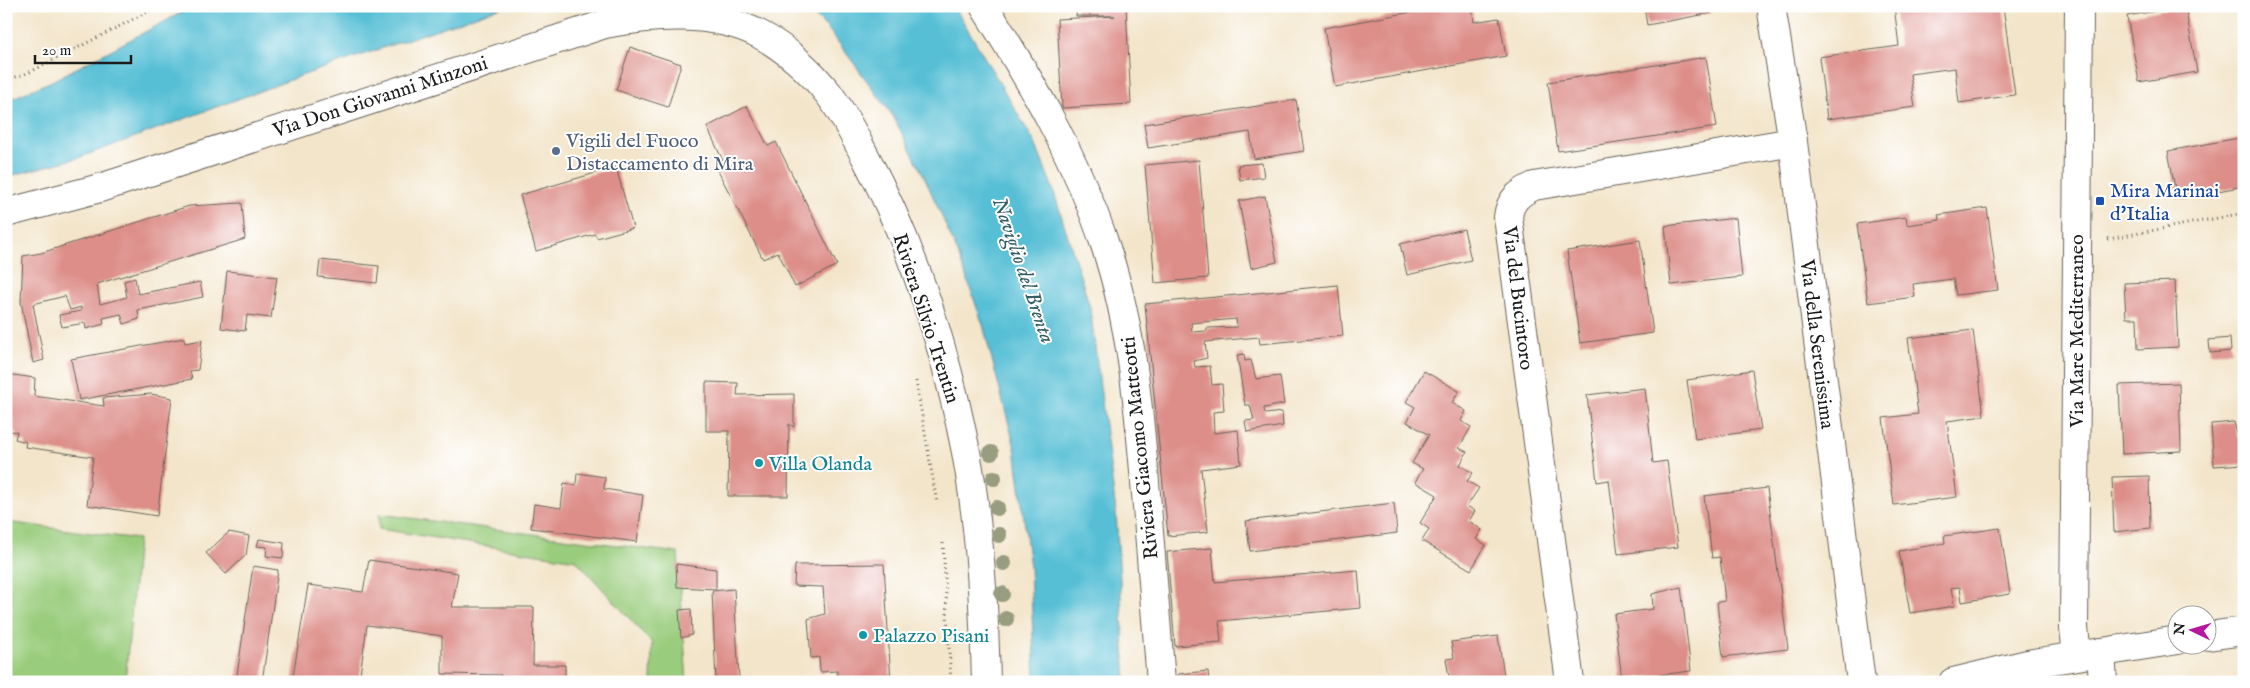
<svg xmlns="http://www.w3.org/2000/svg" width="2250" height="688" viewBox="0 0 2250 688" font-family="'IM FELL English',serif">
<rect width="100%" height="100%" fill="#fff"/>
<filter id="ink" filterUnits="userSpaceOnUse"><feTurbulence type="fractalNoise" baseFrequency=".02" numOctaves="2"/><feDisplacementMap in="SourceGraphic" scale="10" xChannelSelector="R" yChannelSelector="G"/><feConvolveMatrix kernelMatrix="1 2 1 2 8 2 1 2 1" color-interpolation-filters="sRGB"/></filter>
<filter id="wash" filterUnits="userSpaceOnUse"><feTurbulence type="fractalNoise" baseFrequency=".0096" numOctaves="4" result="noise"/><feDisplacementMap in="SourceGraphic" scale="20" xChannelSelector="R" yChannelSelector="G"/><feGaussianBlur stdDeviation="1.12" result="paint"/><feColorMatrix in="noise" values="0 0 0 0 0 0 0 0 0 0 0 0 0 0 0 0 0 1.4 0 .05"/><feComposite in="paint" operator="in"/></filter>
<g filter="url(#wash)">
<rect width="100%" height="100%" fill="#f3e5ca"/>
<g fill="#99cc7c" stroke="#5a744c">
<polygon points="379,514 678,553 687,682 651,682 652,643 576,560 379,529"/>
<polygon points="6,522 138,539 125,682 6,682"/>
</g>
<g fill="#57bfd5" stroke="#3a6e78">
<polygon points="194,6 505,6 295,78 81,157 6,177 6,101 52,81"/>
<polygon points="806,6 954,6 1035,143 1053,189 1090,307 1116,512 1126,682 1035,682 1030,567 1015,448 983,325 957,251 924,176 893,116 829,30"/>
</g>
<g id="blocks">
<g fill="#dd8e89" fill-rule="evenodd">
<polygon points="1077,6 1126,6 1131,104 1062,108 1057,19 1115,16 1076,16"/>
<polygon points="1444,6 1472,6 1474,22 1499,18 1506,56 1335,87 1324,28"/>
<polygon points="1644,6 1711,6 1712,13 1647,25"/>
<polygon points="1894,6 2003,6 2015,95 1959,103 1955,68 1910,74 1915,107 1827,119 1819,57 1899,46"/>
<polygon points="2185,6 2197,72 2139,82 2127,16"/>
<polygon points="630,47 681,64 668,107 616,90"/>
<polygon points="1706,57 1717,127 1558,151 1548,82"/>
<polygon points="1296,100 1304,151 1254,159 1250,132 1148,148 1144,124"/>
<polygon points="747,106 768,146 776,142 837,265 795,287 778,252 763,259 718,171 726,167 707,127"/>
<polygon points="2244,137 2244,186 2177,199 2168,151"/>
<polygon points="1199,160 1208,278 1155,283 1145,165"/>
<polygon points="1262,163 1264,177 1240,180 1238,165"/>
<polygon points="616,167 633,228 597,238 595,234 536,251 520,195"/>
<polygon points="1265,196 1277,262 1251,268 1239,201"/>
<polygon points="242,203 245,239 97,284 100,304 127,297 124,281 135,278 138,294 200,282 203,297 138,310 139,319 124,324 121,314 103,318 104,324 86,329 85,323 62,327 59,315 81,311 81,307 70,310 65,296 33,304 44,360 33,363 21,302 23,256 41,253 189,206"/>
<polygon points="1987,208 1998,290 1956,295 1953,279 1913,284 1915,297 1868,303 1857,224 1906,217 1907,225 1940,220 1938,215"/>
<polygon points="1736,218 1742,277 1671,285 1665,226"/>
<polygon points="1464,229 1471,260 1407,275 1400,244"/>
<polygon points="1640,240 1653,333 1580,343 1567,251"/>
<polygon points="320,260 379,266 377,283 318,277"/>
<polygon points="227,271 277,277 271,318 247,315 245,331 221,328"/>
<polygon points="2175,281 2178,347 2138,349 2137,318 2126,318 2124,283"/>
<path d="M1338,285L1343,336L1260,344L1259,337L1205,342L1207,358L1194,361L1195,367L1210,366L1212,385L1222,384L1224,411L1213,412L1214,433L1238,430L1241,464L1201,469L1208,532L1168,536L1145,304ZM1236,319L1237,327L1207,328V331L1192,332L1191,323Z"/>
<polygon points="1973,330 1984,416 1947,421 1957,497 1894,505 1883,418 1918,414 1908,338"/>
<polygon points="184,338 185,343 202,340 198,370 190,371 192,379 79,400 71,359"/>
<polygon points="2230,338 2231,351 2210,353 2209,340"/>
<polygon points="1244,354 1245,361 1251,360 1256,379 1280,376 1284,404 1264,408 1265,414 1282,412 1283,426 1247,432 1245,421 1254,420 1250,405 1245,405 1237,355"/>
<polygon points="1752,370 1761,430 1695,439 1687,380"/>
<polygon points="1424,371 1459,391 1452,403 1466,411 1461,421 1471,427 1459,448 1467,452 1460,465 1473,473 1467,481 1479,488 1467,506 1475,511 1469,521 1482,530 1476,539 1486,545 1471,570 1422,541 1429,529 1420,523 1437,495 1415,482 1423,469 1412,463 1429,435 1407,422 1415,407 1406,402"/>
<polygon points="6,374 35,378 34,396 104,406 103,398 151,394 172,398 157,516 87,505 93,457 25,447 26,442 15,439 17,432 6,430"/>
<polygon points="706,382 738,383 737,395 794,394 794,427 789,424 788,496 728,496 729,431 706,431"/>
<polygon points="2179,383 2181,451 2122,454 2119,385"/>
<polygon points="1645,388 1653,463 1667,461 1678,547 1618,554 1609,480 1597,482 1587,395"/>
<polygon points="2234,422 2238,438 2244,437 2244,464 2214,466 2211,424"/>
<polygon points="577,473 605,477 604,489 643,495 637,542 531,528 534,504 561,508 564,483 576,485"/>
<polygon points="2149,476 2150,528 2114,532 2112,477"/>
<polygon points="1767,488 1788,649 1723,657 1717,602 1725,601 1720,557 1712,558 1704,496"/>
<polygon points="1394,503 1397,533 1250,551 1246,521"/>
<polygon points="2000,528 2010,594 1962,602 1960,587 1951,588 1954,606 1910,613 1899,551 1945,543 1944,536"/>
<polygon points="229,532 249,536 246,555 226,574 206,553"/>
<polygon points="259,539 284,543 283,558 266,556 267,547 257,546"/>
<polygon points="1212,548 1215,582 1358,570 1361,608 1219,621 1221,642 1175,646 1167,552"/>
<polygon points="369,560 458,573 452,607 534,607 533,665 565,665 565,682 500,682 501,675 442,674 442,636 367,625 359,682 292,682 308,585 363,592"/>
<polygon points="676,564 716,569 716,589 677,587"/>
<polygon points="884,564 891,682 837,682 837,671 820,672 819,657 811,658 808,619 825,614 823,587 794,586 795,565"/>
<polygon points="253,566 278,570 262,682 236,682"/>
<polygon points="1681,587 1691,671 1622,680 1614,614 1653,609 1652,594"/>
<polygon points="734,589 739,678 748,678 749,682 716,682 712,591"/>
<polygon points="691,609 692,635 681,638 679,610"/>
<polygon points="1498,636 1505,682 1450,682 1446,659 1454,658 1451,642"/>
<polygon points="1208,671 1209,682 1179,682 1178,674"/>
</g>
</g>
</g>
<g filter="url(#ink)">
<use href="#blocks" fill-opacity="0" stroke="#676259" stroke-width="1"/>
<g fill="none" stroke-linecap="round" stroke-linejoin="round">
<g stroke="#676259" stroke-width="30">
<g id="street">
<polyline points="1771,6 1793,142 1861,682"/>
<path d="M6,213L100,188L605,24C654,15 712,10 759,34C784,47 810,70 828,93C843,112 854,135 865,156C914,248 946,351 966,452C980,527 984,606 986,682"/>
<polyline points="2208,636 2244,631"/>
<polyline points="2101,652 2103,682"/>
<polyline points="2077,655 2074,628 2079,6"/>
<path d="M1570,682L1508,217C1510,200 1519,193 1534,186L1793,142"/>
<polyline points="1953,682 2027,664 2178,640"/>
</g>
</g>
<g stroke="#676259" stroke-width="30">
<path id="secondary" d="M984,6C1032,83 1077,159 1105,245C1132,325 1139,410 1146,494C1151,556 1156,619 1161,682"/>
</g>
<g stroke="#676259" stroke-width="3" stroke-dasharray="1 4" stroke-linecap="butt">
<polyline points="6,80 28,73 159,6"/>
<polyline points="2108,239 2244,213"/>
<polyline points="916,381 937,503"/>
<polyline points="943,543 951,682"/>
</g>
<use href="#street" stroke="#fff" stroke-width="28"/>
<use href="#secondary" stroke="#fff" stroke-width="28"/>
</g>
<g fill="#989d7f">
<circle cx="991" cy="453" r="8"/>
<circle cx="994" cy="478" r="8"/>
<circle cx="997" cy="508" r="8"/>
<circle cx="999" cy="535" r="8"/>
<circle cx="1004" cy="563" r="8"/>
<circle cx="1002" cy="594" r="8"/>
<circle cx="1006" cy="619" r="8"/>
</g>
</g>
<circle fill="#5c6f8a" stroke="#fff" stroke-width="2" cx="556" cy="151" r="5"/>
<rect fill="#1a4fb4" stroke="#fff" stroke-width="2" x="2095" y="196" width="10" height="10" rx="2.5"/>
<g fill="#0f9aa8" stroke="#fff" stroke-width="2">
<circle cx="759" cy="463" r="5"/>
<circle cx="863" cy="635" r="5"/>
</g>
<g text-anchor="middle" stroke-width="4" stroke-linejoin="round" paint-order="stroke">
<g font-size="20" fill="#1c1c1c" stroke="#fff">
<text transform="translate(380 96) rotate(-18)" y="7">Via Don Giovanni Minzoni</text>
<text transform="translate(1519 298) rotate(83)" y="7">Via del Bucintoro</text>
<text transform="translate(927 318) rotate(72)" y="7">Riviera Silvio Trentin</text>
<text transform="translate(2076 331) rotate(-90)" y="7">Via Mare Mediterraneo</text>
<text transform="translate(1818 344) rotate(83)" y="7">Via della Serenissima</text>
<text transform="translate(1139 448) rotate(-96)" y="7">Riviera Giacomo Matteotti</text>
</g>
<g font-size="20" fill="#4e5e75" stroke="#fff" text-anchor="start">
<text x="566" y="147">Vigili del Fuoco<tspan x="566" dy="23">Distaccamento di Mira</tspan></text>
</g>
<g font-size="20" fill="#164399" stroke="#fff" text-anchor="start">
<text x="2110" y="197">Mira Marinai<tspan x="2110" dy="23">d'Italia</tspan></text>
</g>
<g font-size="20" fill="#0d838f" stroke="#fff" text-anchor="start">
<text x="769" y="470">Villa Olanda</text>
<text x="873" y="642">Palazzo Pisani</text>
</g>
<g font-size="21" font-style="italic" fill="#345d66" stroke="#fff">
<text transform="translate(1024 270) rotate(71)" y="7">Naviglio del Brenta</text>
</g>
</g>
<rect width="2250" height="688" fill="none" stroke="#fff" stroke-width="25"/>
<g transform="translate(2192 630) rotate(275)"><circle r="24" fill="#ffffff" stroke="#a4a4a4"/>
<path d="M0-4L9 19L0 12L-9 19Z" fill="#b5179e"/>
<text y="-8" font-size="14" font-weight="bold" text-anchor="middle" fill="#1c1c1c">N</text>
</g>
<path d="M35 55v8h96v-8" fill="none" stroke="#1c1c1c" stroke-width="2.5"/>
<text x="42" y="55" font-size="15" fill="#1c1c1c" stroke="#ffffff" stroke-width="4" paint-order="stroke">20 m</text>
</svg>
